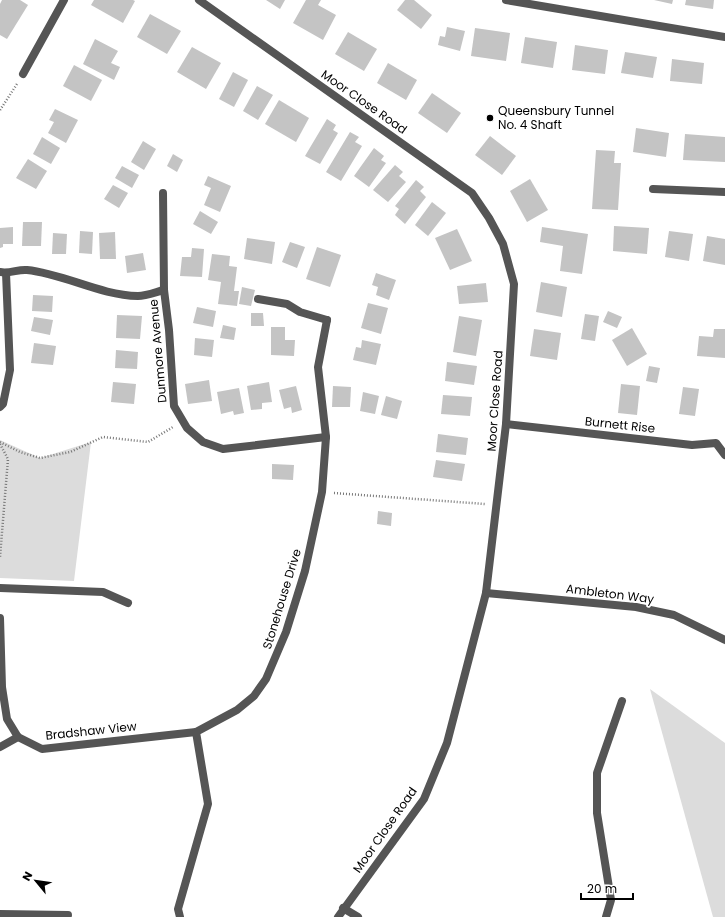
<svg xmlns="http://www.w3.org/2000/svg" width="725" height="917" viewBox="0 0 725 917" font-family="Poppins,sans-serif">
<rect width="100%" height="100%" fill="#fff"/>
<g fill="#dcdcdc">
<polygon points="0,440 40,458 91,442 74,581 0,578"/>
<polygon points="650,689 725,743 725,917 713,917"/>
</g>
<g fill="#c4c4c4">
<polygon points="2,0 20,0 28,5 7,39 0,35 0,4"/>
<polygon points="94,0 133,0 135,1 123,23 91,5"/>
<polygon points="266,0 285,0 280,9"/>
<polygon points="306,0 321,0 318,5 336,15 323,40 293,23"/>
<polygon points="405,0 414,0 432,15 421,29 397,10"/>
<polygon points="654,0 673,0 672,4"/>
<polygon points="686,0 714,0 713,9 685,5"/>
<polygon points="150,14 181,31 167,54 137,37"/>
<polygon points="447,27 465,31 460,51 438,45 440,36 445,37"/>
<polygon points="475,28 510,33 506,61 471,56"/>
<polygon points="348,32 377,49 364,71 335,54"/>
<polygon points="525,37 557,42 553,68 521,63"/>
<polygon points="95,39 118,51 111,63 120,67 114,80 83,64"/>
<polygon points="575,45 608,50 605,74 572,70"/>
<polygon points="192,47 221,63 206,89 177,72"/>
<polygon points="625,52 657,57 653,78 621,73"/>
<polygon points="672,59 704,63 702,84 670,81"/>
<polygon points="388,63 417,80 406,100 377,83"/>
<polygon points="74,65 102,80 91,101 63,86"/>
<polygon points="233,72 248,80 234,107 219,99"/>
<polygon points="257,86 273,95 258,120 243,111"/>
<polygon points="432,93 461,113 447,133 418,113"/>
<polygon points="279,100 309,118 296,142 265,124"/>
<polygon points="55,109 78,120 66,143 48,133 54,122 49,120"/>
<polygon points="327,119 336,125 333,130 338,133 320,164 305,156"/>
<polygon points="636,128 669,133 666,157 633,152"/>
<polygon points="350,132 359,137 355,142 362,146 341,181 326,172"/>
<polygon points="685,134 725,137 725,162 683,160"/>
<polygon points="490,136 516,156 502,175 475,155"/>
<polygon points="42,137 60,148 51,164 33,154"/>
<polygon points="143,141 156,149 144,170 131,162"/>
<polygon points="374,148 384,156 381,160 386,163 369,187 354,176"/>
<polygon points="596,150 615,151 614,163 621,163 618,210 592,209"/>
<polygon points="173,154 183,160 177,172 167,166"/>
<polygon points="28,159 47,171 36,189 16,178"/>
<polygon points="395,165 403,172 399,176 406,182 388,202 373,190"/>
<polygon points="122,166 139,175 132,188 115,178"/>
<polygon points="208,176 231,186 220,212 204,205 211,188 204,185"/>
<polygon points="530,179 548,210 527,222 510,191"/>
<polygon points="416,180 424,187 420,191 426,197 405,224 395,215 399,209 395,206"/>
<polygon points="113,185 128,193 119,208 104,199"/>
<polygon points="432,202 446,213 428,236 415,225"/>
<polygon points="200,211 218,222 211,234 193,224"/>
<polygon points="23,222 42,222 41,246 22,246"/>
<polygon points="614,226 649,228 647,254 613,251"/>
<polygon points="13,227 13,244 3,244 3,247 0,248 0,228"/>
<polygon points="542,227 588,234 582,274 560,271 563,246 540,242"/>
<polygon points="457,229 472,261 450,270 435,238"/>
<polygon points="80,231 93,232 92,254 79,253"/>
<polygon points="669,231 693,234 689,261 665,257"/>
<polygon points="115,232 116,259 100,259 99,233"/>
<polygon points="53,233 67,234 66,254 52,254"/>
<polygon points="707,236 725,239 725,265 703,261"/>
<polygon points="247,238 275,242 272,264 244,259"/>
<polygon points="290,242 305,247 297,268 282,262"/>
<polygon points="317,247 341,255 330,287 306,279"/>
<polygon points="192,248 204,249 202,277 180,276 182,257 191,257"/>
<polygon points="143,253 146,270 127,273 125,256"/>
<polygon points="212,254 230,256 229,266 237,267 234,291 239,291 237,306 218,304 221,282 208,280"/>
<polygon points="376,273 396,280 389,300 376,295 378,287 372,285"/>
<polygon points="541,282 567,287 562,317 536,312"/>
<polygon points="486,283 488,302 459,304 457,286"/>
<polygon points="242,287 255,290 251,306 239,304"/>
<polygon points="33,295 53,296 52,312 32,311"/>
<polygon points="368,303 388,308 381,334 361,328"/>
<polygon points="197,307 216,311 213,327 193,323"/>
<polygon points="608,311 622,317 617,328 603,322"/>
<polygon points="251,313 263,313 264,326 251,326"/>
<polygon points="585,314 599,316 595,341 581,339"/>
<polygon points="117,315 142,316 140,339 116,338"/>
<polygon points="459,316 482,320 476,356 453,352"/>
<polygon points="34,317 53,320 50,335 31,331"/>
<polygon points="223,325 236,328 234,340 220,338"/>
<polygon points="271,327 285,327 285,340 295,340 294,356 271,355"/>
<polygon points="632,328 647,354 627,366 612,340"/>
<polygon points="534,329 561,333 557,360 530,356"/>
<polygon points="714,329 725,329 725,358 697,356 699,336 713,337"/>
<polygon points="195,338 214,340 212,357 194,355"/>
<polygon points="362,340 381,344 376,365 353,360 356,347 361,348"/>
<polygon points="34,343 56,346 53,365 31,363"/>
<polygon points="116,350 138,352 137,369 115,368"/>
<polygon points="447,362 477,366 474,385 445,381"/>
<polygon points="649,366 660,368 657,383 646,381"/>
<polygon points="209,380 212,401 188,404 185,384"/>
<polygon points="113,382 136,384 134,404 111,402"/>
<polygon points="269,382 272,402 262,403 262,409 251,410 247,386"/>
<polygon points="621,384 640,386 637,415 618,413"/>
<polygon points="296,386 302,410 292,413 291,407 284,409 279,390"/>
<polygon points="333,386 351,387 350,407 332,407"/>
<polygon points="683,387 699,389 695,416 679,414"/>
<polygon points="239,388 244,413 234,415 233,411 221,414 217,392"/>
<polygon points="363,392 379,396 375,414 360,411"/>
<polygon points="443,395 472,397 470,416 441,414"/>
<polygon points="386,396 402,401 397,419 381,415"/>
<polygon points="438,434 468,438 466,455 436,452"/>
<polygon points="436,460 465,464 462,481 433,477"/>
<polygon points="272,464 294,465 293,480 272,479"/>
<polygon points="378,511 392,513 391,526 377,524"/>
</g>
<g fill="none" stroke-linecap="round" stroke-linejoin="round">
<g stroke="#777" stroke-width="2.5" stroke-dasharray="1 2" stroke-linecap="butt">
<polyline points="0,110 17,84"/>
<polyline points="0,442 20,452 40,458 70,452 103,437 148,442 173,427"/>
<polyline points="0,444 8,459 0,557"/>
<polyline points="334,493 485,504"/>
</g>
<g stroke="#555" stroke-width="8">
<polyline points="258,299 287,304 300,312 327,320"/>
<polyline points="0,914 68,915"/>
</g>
<g stroke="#555" stroke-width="8">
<polyline points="199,0 472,193 489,218 503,244 514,284 506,424 486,593 447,743 424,799 338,917"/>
<polyline points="506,0 725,37"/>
<polyline points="23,74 64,0"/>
<polyline points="653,189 725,192"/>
<polyline points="163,193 164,290 169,330 174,406 187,428 203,442 223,449 326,437"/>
<path d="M0,272C10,274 18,269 27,270C65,274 99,295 138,296C146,296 156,292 164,290"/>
<polyline points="0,407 3,404 10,370 6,273"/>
<polyline points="506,424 692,445 716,443 725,455"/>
<polyline points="0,588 103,592 128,603"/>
<polyline points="486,593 636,607 674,615 725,640"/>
<polyline points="0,618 2,687 7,719 18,737 42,749 196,732"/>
<polyline points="0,747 18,737"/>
<polyline points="343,908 358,917"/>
<polyline points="180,917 178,909 208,804 196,732 237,710 254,696 266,679 286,632 305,571 322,492 326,437 318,367 327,320"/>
<polyline points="606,917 611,900 597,813 597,773 622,701"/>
</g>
</g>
<circle fill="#000" stroke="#fff" stroke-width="1.5" cx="490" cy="118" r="4"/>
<g text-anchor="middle" stroke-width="3.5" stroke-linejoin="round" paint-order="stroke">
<g font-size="12" fill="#000" stroke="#fff">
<text transform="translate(364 102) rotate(35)" y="4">Moor Close Road</text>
<text transform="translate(158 351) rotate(-95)" y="4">Dunmore Avenue</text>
<text transform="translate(495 401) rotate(-86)" y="4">Moor Close Road</text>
<text transform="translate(620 425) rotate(6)" y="4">Burnett Rise</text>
<text transform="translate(610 594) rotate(7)" y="4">Ambleton Way</text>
<text transform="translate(282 599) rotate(-73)" y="4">Stonehouse Drive</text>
<text transform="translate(91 731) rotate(-6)" y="4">Bradshaw View</text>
<text transform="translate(385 830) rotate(-55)" y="4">Moor Close Road</text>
</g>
<g font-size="12" fill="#000" stroke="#fff" text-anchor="start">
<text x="498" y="115">Queensbury Tunnel<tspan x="498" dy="14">No. 4 Shaft</tspan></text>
</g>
</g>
<g transform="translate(36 881) rotate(299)" stroke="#ffffff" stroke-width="3" paint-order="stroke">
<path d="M0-3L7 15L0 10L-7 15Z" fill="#000000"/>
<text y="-6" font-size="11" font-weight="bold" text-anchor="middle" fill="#000000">N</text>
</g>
<path d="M581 893v6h52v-6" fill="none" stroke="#000000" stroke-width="2"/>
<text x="587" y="893" font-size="12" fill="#000000" stroke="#ffffff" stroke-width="3" paint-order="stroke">20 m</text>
</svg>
